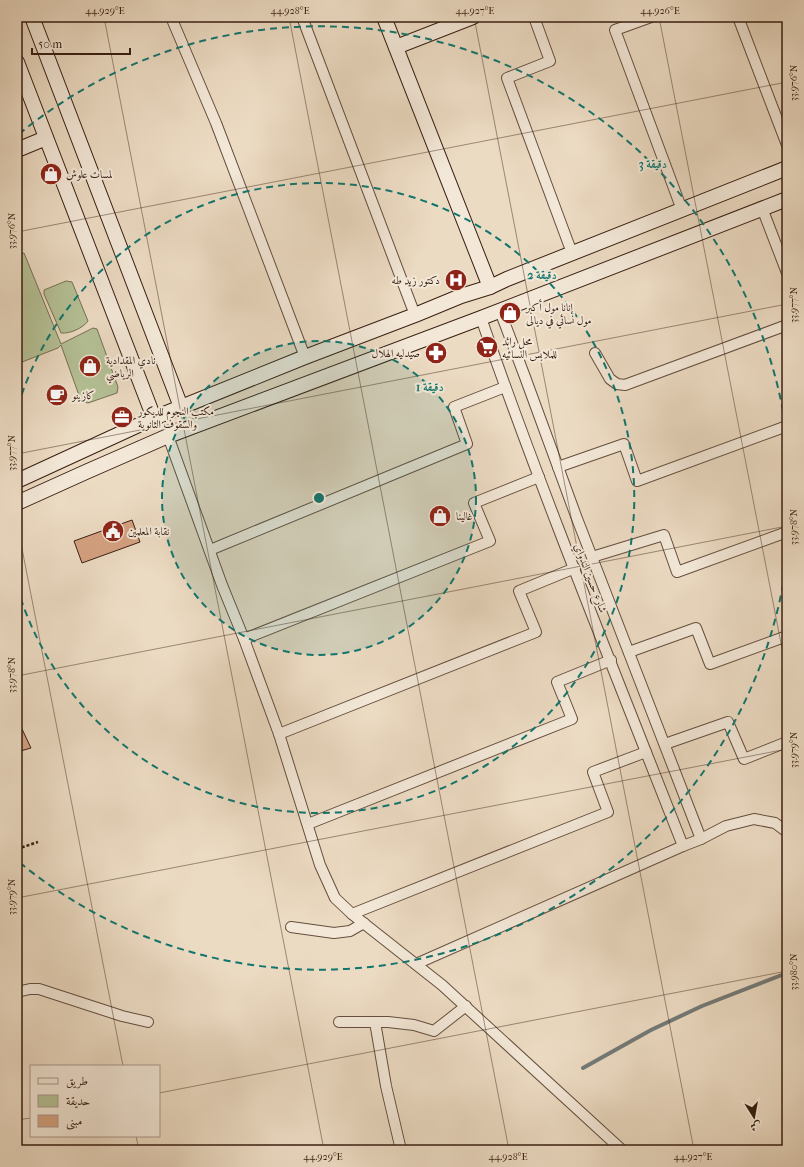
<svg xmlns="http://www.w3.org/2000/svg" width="804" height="1167" viewBox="0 0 804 1167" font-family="'IM FELL French Canon',Amiri,serif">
<rect width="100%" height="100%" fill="#ecdbc3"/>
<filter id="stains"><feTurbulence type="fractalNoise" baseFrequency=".005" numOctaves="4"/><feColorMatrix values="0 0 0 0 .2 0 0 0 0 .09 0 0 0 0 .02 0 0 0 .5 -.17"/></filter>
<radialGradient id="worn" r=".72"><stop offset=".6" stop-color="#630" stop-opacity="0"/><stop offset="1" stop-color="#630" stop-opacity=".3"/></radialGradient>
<g fill="#b5c196" stroke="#767054">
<polygon points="24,253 61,344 93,328 97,329 118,387 117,393 88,403 81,401 61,345 58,348 17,364 17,255"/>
<path d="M66,281L72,282L88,321C83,328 70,334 61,333L44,294V290Z"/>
</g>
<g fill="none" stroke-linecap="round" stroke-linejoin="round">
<polyline stroke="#747b78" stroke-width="4" points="583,1068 651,1030 702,1006 787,973"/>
</g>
<g fill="#d5a282" stroke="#381f12">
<polygon points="132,520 140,542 82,563 74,541"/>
<polygon points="22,729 31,748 17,752 17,730"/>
</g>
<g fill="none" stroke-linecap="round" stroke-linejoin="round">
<g stroke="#654e3e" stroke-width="12">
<g id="street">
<polyline points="171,17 216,123 305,357"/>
<polyline points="302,17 415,315"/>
<polyline points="534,17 550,61 507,78 572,253"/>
<polyline points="651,17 615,30 682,210"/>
<polyline points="738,17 787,145"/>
<polyline points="762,208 787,273"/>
<polyline points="500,311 525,377 576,516 701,839"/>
<path d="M481,318C543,496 614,670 683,846"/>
<polyline points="595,353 610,379 617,384 625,385 787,325"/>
<polyline points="168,436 222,585 244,639 279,734 320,865 335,898 352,914 442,985 622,1150"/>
<polyline points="558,467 624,444 637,481 787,426"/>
<polyline points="210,550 467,444 454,407 505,387"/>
<polyline points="592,557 664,535 677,572 787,532"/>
<polyline points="244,639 490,541 474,503 539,477"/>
<polyline points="629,652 696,628 710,664 787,636"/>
<polyline points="279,734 536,632 519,591 575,568"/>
<polyline points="665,744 728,722 744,759 787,742"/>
<polyline points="308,824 572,719 557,682 611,660"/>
<polyline points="352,914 608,812 593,772 646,752"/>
<polyline points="291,927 334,933 350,931 364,923"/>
<polyline points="416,964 683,846 701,839 726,826 754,819 775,823 787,832"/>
<polyline points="17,992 30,989 39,989 122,1016 148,1022"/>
<polyline points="339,1022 388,1022 414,1025 434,1031 466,1006"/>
<polyline points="375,1022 386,1086 401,1150"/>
</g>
</g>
<g stroke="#381f12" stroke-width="16">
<g id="secondary">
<polyline points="32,17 181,407"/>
<polyline points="384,17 490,287"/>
<polyline points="396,47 473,17"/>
<polyline points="17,62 154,418"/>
<polyline points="17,150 46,138"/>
<polyline points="17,481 154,418 305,357 415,315 461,296 490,287 507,279 787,168"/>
<polyline points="17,503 88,471 168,436 481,318 787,199"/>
</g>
</g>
<polyline stroke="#381f12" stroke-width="2.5" stroke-dasharray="3 2" stroke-linecap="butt" points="17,849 38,842"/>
<use href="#street" stroke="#f3e8d8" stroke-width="10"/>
<use href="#secondary" stroke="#f3e8d8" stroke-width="14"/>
</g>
<path fill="none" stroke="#381f12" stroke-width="1" stroke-opacity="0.45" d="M104,17L324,1150M289,17L509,1150M474,17L694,1150M659,17L787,674M17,232L787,82M17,454L787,304M17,523L123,1066M17,676L787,526M17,898L787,749M159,1093L787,971M17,1120L31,1118M136,1136L139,1150"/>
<circle cx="319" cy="498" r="157" fill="#0f766e" fill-opacity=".12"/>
<g fill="none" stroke="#0f766e" stroke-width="2" stroke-dasharray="7 5">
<circle cx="319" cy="498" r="157"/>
<path d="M18 406A315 315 0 1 1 18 590"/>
<path d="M787 560A472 472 0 0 1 19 862M19 134A472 472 0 0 1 787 436"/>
</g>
<defs>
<g id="shop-disc" transform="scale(1.15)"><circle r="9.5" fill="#8f2418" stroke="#f3e8d8"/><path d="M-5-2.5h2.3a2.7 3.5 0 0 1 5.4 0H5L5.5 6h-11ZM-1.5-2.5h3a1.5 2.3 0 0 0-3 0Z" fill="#fff"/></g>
<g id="hospital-disc" transform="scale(1.15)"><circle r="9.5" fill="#8f2418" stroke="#f3e8d8"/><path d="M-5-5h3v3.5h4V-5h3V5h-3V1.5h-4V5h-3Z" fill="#fff"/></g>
<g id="supermarket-disc" transform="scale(1.15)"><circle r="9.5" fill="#8f2418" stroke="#f3e8d8"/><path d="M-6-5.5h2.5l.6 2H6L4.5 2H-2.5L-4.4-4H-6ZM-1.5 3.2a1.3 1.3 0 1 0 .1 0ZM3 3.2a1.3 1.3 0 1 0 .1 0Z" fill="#fff"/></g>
<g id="pharmacy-disc" transform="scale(1.15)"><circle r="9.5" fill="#8f2418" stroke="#f3e8d8"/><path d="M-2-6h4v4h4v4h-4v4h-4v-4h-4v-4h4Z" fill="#fff"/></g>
<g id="cafe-disc" transform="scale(1.15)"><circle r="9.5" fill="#8f2418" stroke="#f3e8d8"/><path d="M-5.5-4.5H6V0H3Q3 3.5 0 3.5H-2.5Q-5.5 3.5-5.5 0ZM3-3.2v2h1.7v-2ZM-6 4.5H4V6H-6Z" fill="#fff"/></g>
<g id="office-disc" transform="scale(1.15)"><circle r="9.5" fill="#8f2418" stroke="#f3e8d8"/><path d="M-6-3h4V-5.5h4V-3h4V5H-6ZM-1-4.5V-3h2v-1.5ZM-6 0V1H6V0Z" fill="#fff"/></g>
<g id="civic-disc" transform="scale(1.15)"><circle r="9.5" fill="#8f2418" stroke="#f3e8d8"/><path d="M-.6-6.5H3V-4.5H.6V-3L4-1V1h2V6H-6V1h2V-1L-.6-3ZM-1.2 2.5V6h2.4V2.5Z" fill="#fff"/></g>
</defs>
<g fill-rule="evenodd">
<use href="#shop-disc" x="51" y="174"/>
<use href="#hospital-disc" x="456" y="280"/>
<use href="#shop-disc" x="510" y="313"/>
<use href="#supermarket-disc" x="487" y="347"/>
<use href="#pharmacy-disc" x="436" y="353"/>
<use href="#shop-disc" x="90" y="366"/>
<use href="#cafe-disc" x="57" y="395"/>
<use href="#office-disc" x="122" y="417"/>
<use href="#shop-disc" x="440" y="516"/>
<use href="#civic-disc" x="113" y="531"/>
</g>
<g text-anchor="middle" stroke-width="4" stroke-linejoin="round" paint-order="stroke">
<g font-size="11" fill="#381f12" stroke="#f3e8d8" text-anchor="start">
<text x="66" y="178">لمسات علوش</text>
<text x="440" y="284" text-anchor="end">دكتور زيد طه</text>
<text x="526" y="311">إنانا مول أكبر<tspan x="526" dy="13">مول نسائي في ديالى</tspan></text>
<text x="502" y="345">محل رائد<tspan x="502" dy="13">للملابس النسائيه</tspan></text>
<text x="420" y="357" text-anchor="end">صيدليه الهلال</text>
<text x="106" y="364">نادي المقدادية<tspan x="106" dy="13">الرياضي</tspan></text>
<text x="72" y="399">كازينو</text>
<text x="138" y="415">مكتب النجوم للديكور<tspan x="138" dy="13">والسقوف الثانوية</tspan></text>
<text x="456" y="520">غالينا</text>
<text x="128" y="535">نقابة المعلمين</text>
</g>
<g font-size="11" fill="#381f12" stroke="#f3e8d8">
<text transform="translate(591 578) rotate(69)" y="4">شارع حسين الندواي</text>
</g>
</g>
<circle cx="319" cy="498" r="6" fill="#0f766e" stroke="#f3e8d8" stroke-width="2"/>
<g font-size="12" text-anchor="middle" font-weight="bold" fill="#0f766e" stroke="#f3e8d8" stroke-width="4" stroke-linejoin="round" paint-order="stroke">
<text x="653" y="168">3 دقيقة</text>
<text x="542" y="279">2 دقيقة</text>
<text x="430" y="391">1 دقيقة</text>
</g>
<rect width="804" height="1167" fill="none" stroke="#ecdbc3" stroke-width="44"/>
<rect x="30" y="1065" width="130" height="72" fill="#f3e8d8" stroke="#a89889"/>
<rect x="38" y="1078" width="20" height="6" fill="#f3e8d8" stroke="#a89889"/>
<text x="66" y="1085" font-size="12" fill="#381f12">طريق</text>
<rect x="38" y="1095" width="20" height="12" fill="#b5c196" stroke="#a89889"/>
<text x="66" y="1105" font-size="12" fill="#381f12">حديقة</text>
<rect x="38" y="1115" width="20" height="12" fill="#d5a282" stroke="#a89889"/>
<text x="66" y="1125" font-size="12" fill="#381f12">مبنى</text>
<g transform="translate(754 1117) rotate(169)" stroke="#f3e8d8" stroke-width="3" paint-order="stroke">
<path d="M0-3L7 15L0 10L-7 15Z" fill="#381f12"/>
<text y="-6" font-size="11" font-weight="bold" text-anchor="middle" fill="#381f12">ش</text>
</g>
<path d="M32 48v6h98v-6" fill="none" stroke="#381f12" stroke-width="2"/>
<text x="38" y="48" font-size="12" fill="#381f12" stroke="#f3e8d8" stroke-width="3" paint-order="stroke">50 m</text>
<rect x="22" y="22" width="760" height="1123" fill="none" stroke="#381f12" stroke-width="1.5"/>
<g font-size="10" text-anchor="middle" fill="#381f12">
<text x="105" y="14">44.929°E</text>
<text x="290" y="14">44.928°E</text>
<text x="475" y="14">44.927°E</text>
<text x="660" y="14">44.926°E</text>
<text transform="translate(793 83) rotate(-90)" y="4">33.976°N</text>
<text transform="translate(11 231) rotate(-90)" y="4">33.976°N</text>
<text transform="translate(793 305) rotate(-90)" y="4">33.977°N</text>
<text transform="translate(11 453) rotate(-90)" y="4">33.977°N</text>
<text transform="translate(793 527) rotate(-90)" y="4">33.978°N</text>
<text transform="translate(11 675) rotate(-90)" y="4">33.978°N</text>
<text transform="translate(793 750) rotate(-90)" y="4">33.979°N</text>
<text transform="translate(11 897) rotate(-90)" y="4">33.979°N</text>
<text transform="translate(793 972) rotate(-90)" y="4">33.980°N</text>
<text x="323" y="1160">44.929°E</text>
<text x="508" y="1160">44.928°E</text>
<text x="693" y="1160">44.927°E</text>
</g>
<rect width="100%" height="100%" filter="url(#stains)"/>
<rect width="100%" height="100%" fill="url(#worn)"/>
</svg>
